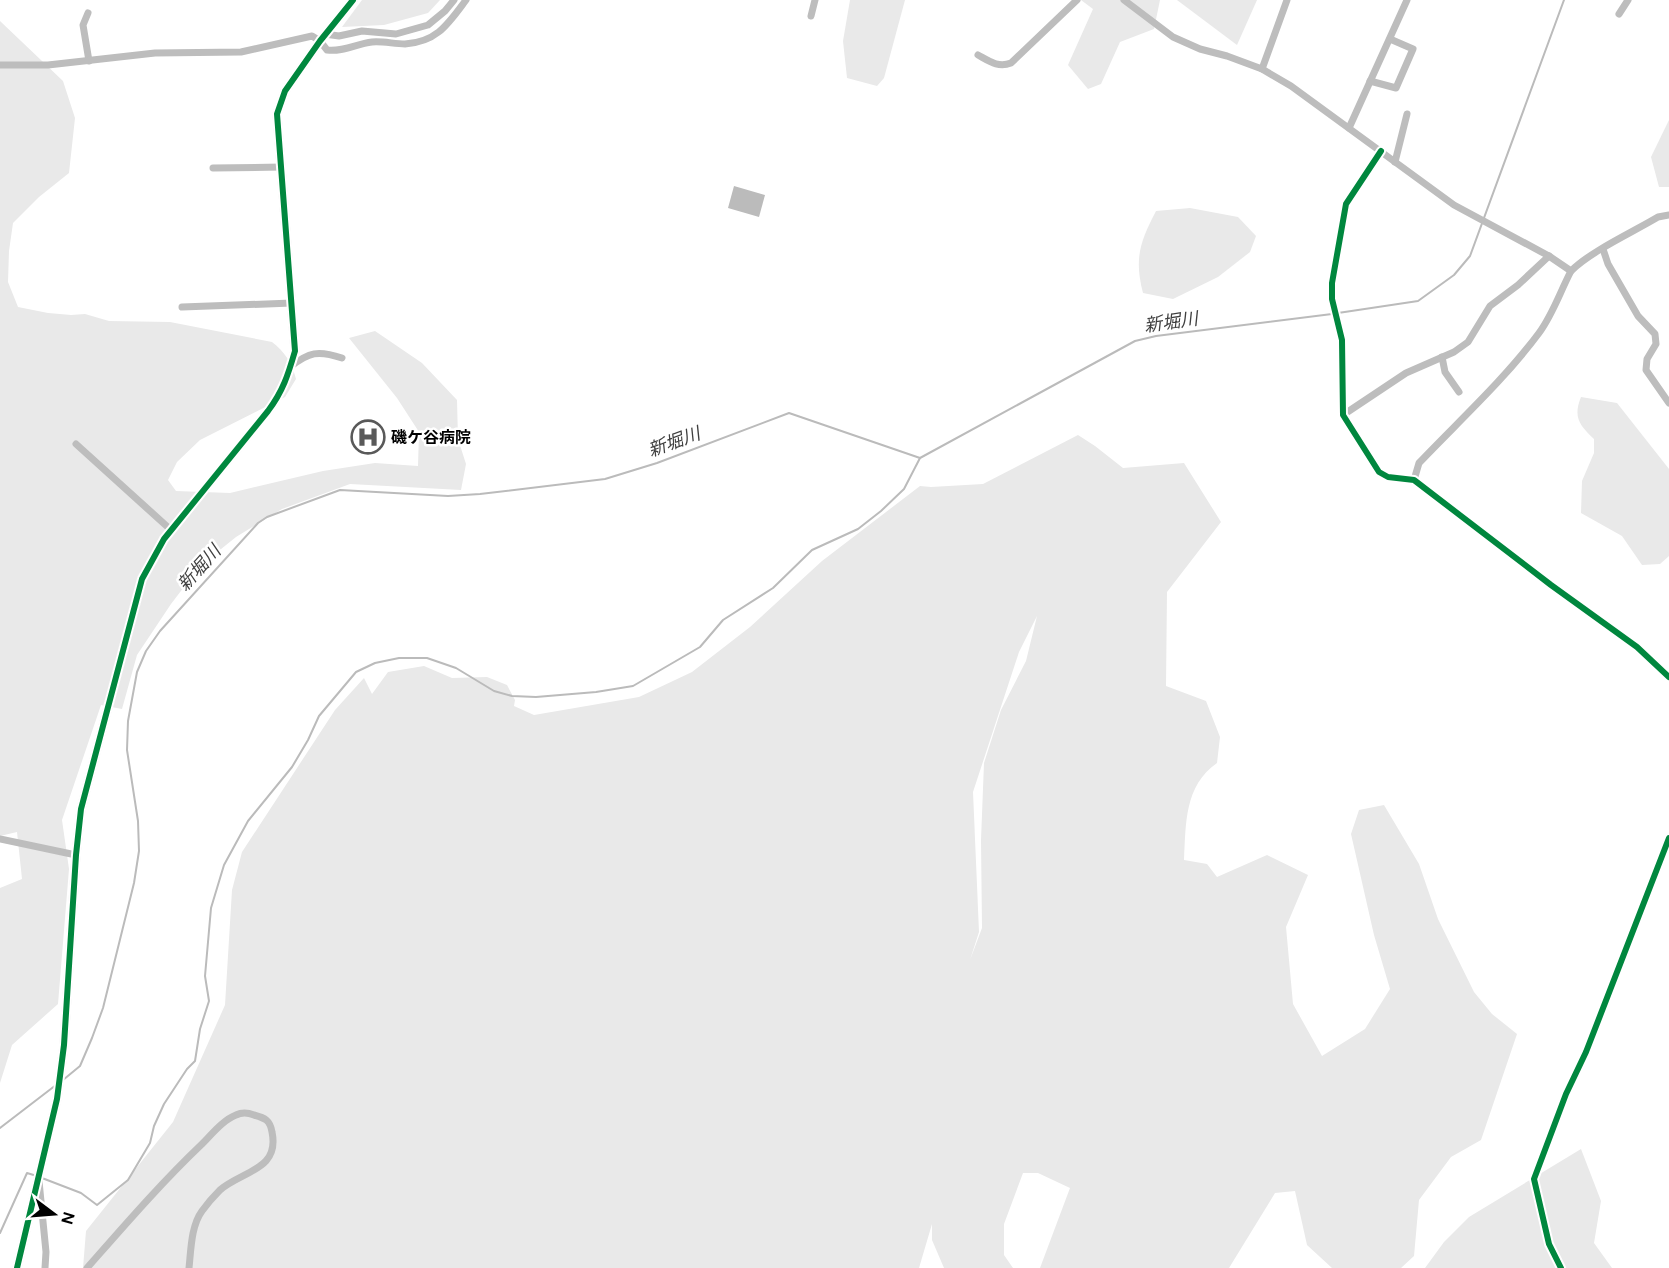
<svg xmlns="http://www.w3.org/2000/svg" width="1669" height="1268" viewBox="0 0 1669 1268" font-family="'DM Sans','Noto Sans JP',sans-serif">
<rect width="100%" height="100%" fill="#fff"/>
<g fill="#e9e9e9" fill-rule="evenodd">
<polygon points="362,0 440,0 428,13 384,25 342,27"/>
<polygon points="850,0 905,0 884,78 877,86 847,78 843,41"/>
<polygon points="1081,0 1160,0 1154,29 1120,42 1101,84 1088,89 1068,65 1093,9"/>
<polygon points="1177,0 1257,0 1237,45"/>
<path d="M0,21L63,81L75,118L69,173L39,197L13,223L9,251L8,282L18,307L48,313L71,315L85,314L109,321L170,322L272,342C285,352 292,363 296,379L285,397L200,440L177,462L168,480L176,491L230,493L323,471L375,463L418,466L419,432L397,398L349,338L375,331L422,363L457,400L458,439L466,464L461,490L350,484L282,509L236,537L200,566L171,604L137,655L122,709L101,705L62,820L69,869L58,1004L12,1045L0,1083V888L22,879L17,832L0,836Z"/>
<polygon points="1669,120 1669,187 1659,187 1651,157"/>
<path d="M1190,208L1238,217L1256,236L1250,252L1218,277L1173,299L1143,293C1134,258 1140,242 1156,211Z"/>
<path d="M1581,397L1617,403L1669,469V556L1660,564L1642,565L1622,536L1581,513L1582,481L1594,453V439C1579,425 1573,417 1581,397Z"/>
<path d="M1078,435L1095,446L1123,468L1184,463L1221,522L1167,592L1166,686L1206,701L1220,737L1217,763C1184,786 1186,824 1184,860L1207,864L1217,877L1267,855L1308,875L1286,927L1293,1004L1322,1056L1365,1029L1390,989L1374,935L1351,834L1359,810L1384,805L1419,864L1438,919L1474,992L1492,1014L1517,1034L1481,1140L1451,1157L1419,1200L1414,1256L1401,1268H1332L1307,1245L1295,1191L1275,1193L1229,1268H1040L1070,1188L1038,1173H1023L1004,1224V1255L1013,1268H944L932,1240V1224L919,1268H83L86,1231L173,1122L225,1005L232,890L242,852L335,710L364,678L372,694L388,672L424,666L452,678L487,677L507,685L515,700L514,706L534,715L639,697L692,672L750,627L822,561L920,486L931,487L983,484ZM1037,616L1026,661L1001,710L984,763L981,840L982,928L970,960L979,932L973,792L1019,652Z"/>
<polygon points="1581,1149 1601,1201 1594,1243 1612,1268 1425,1268 1444,1242 1469,1217"/>
</g>
<polygon fill="#bbb" points="734,186 765,195 759,217 728,208"/>
<g fill="none" stroke-linecap="round" stroke-linejoin="round">
<g stroke="#bbb" stroke-width="2">
<polyline points="1338,313 1418,301 1454,275 1470,256 1564,0"/>
<polyline points="920,458 1135,341 1156,336 1332,314"/>
<polyline points="63,1080 80,1066 92,1038 103,1008 134,883 139,851 138,821 127,750 128,721 137,672 146,651 160,631 258,523 267,517 340,490 448,496 480,494 605,479 657,463 789,413 920,458"/>
<polyline points="0,1128 56,1085"/>
<polyline points="42,1178 81,1193 97,1205 128,1180 150,1143 154,1126 164,1104 187,1069 195,1061 200,1029 209,1001 205,976 211,908 224,865 248,821 292,767 308,740 319,716 356,672 375,663 399,658 427,658 456,668 494,691 512,696 536,697 596,692 633,686 700,647 723,620 773,588 812,550 858,529 881,511 904,489 920,458"/>
<polyline points="0,1233 27,1173 37,1176"/>
</g>
<g stroke="#bdbdbd" stroke-width="7">
<polyline points="1124,0 1173,37 1200,49 1227,56 1262,69 1291,86 1454,205 1549,256 1571,271"/>
<polyline points="88,13 83,25 89,61"/>
<polyline points="1619,14 1628,0"/>
<polyline points="811,16 815,0"/>
<polyline points="325,34 339,36 362,31 396,34 428,25 445,11 454,0"/>
<path d="M978,55C989,61 998,68 1011,63L1077,0"/>
<path d="M0,65H48L155,53L241,52L312,36L320,41L327,50C343,52 356,44 372,42C383,41 394,44 405,44C437,42 448,24 466,0"/>
<polyline points="1262,69 1287,0"/>
<polyline points="1370,81 1396,88 1413,49 1390,39"/>
<polyline points="1349,128 1407,0"/>
<polyline points="1381,151 1346,204 1332,283 1332,299 1342,340 1343,415 1379,472 1388,477 1414,480 1551,585 1637,647 1669,677"/>
<polyline points="1395,162 1407,114"/>
<polyline points="213,168 282,167"/>
<polyline points="1603,249 1608,264 1638,316 1655,334 1656,344 1647,359 1646,370 1669,403"/>
<polyline points="182,307 292,303"/>
<polyline points="1442,357 1445,372 1459,392"/>
<path d="M290,367C309,352 318,350 342,358"/>
<polyline points="1343,415 1406,373 1454,352 1468,342 1490,306 1518,285 1549,256"/>
<polyline points="76,444 171,530"/>
<path d="M1414,480L1419,463C1459,421 1504,380 1539,333C1553,314 1560,292 1571,271C1591,251 1633,232 1658,217L1669,215"/>
<polyline points="0,839 76,855"/>
<polyline points="39,1181 46,1252 45,1268"/>
<path d="M87,1268C124,1226 161,1183 202,1144C212,1134 223,1120 236,1115C242,1112 249,1113 254,1115C265,1118 270,1120 272,1132C280,1170 242,1171 220,1190C214,1196 207,1204 202,1211C191,1226 191,1250 189,1268"/>
<polyline points="1561,1268 1549,1244 1534,1179 1566,1094 1586,1052 1669,838"/>
</g>
<path stroke="#bdbdbd" stroke-width="9" d="M17,1268L57,1099L64,1045L76,855L81,809L142,579L164,539L268,411C283,391 288,375 295,351L277,114L285,91L320,41L353,0"/>
<g stroke="#fff" stroke-width="10">
<g id="cycleway">
<polyline points="1381,151 1346,204 1332,283 1332,299 1342,340 1343,415 1379,472 1388,477 1414,480 1551,585 1637,647 1669,677"/>
<path d="M17,1268L57,1099L64,1045L76,855L81,809L142,579L164,539L268,411C283,391 288,375 295,351L277,114L285,91L320,41L353,0"/>
<polyline points="1561,1268 1549,1244 1534,1179 1566,1094 1586,1052 1669,838"/>
</g>
</g>
<use href="#cycleway" stroke="#00873e" stroke-width="6"/>
</g>
<defs>
<g id="hospital-ring" transform="scale(1.725)"><circle r="9.5" fill="#fff" stroke="#595959" stroke-width="1.5"/><path d="M-5-5h3v3.5h4V-5h3V5h-3V1.5h-4V5h-3Z" fill="#595959"/></g>
</defs>
<g fill-rule="evenodd">
<use href="#hospital-ring" x="368" y="437"/>
</g>
<g text-anchor="middle" stroke-width="5" stroke-linejoin="round" paint-order="stroke">
<g font-size="16" font-weight="bold" fill="#000" stroke="#fff" text-anchor="start">
<text x="391" y="443">磯ケ谷病院</text>
</g>
<g font-size="18" font-style="italic" fill="#3f3f3f" stroke="#fff">
<text transform="translate(1171 322) rotate(-8)" y="6">新堀川</text>
<text transform="translate(674 442) rotate(-20)" y="6">新堀川</text>
<text transform="translate(199 568) rotate(-48)" y="6">新堀川</text>
</g>
</g>
<g transform="translate(54 1214) rotate(106)" stroke="#ffffff" stroke-width="4.5" paint-order="stroke">
<path d="M0-4.5L10 22L0 15L-10 22Z" fill="#000000"/>
<text y="-9" font-size="16" font-weight="bold" text-anchor="middle" fill="#000000">N</text>
</g>
</svg>
